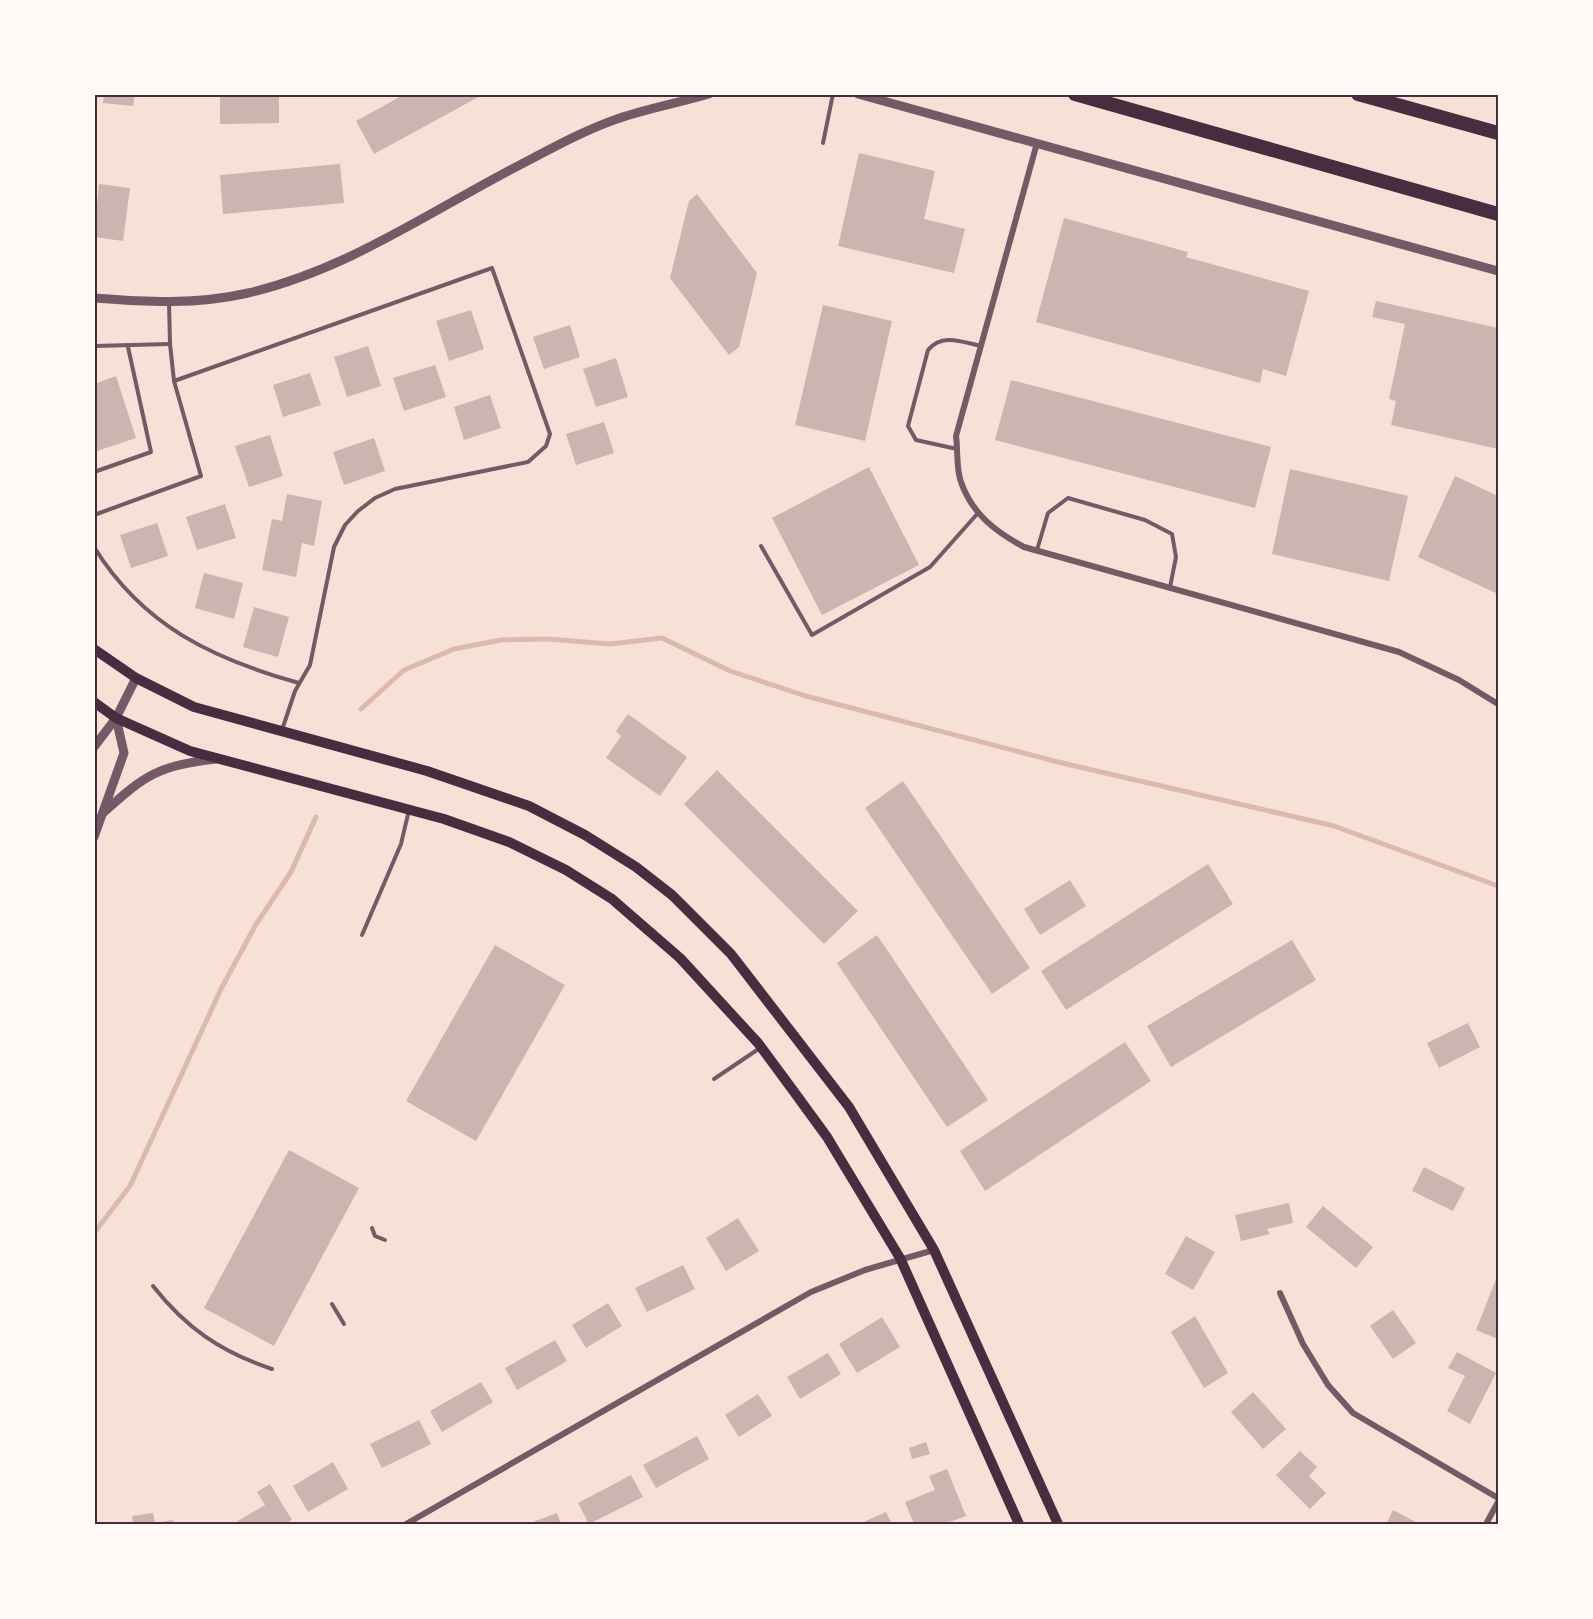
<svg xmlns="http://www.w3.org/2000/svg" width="1593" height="1619" viewBox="0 0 1593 1619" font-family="'PT Sans Narrow',sans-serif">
<rect width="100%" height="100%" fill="#f7e1d7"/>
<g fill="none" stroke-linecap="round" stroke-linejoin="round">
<g stroke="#dcb8b0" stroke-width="5">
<polyline points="361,709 404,670 454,649 501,640 548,639 610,644 662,638 730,671 806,696 1058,762 1334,826 1498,886"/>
<polyline points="94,1233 130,1186 221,989 255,926 291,872 316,817"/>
</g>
</g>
<g fill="#ccb4b1">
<polygon points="104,94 135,94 133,106 103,103"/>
<polygon points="220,94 279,94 279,123 220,124"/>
<polygon points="405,94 484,94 374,154 356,121"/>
<polygon points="859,153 935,171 924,219 965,229 954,273 838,246"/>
<polygon points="340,164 344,203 223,214 220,175"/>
<polygon points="99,184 130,188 123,241 94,237"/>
<polygon points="697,194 757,273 739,347 729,355 670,278 689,201"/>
<polygon points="1064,218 1188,252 1186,257 1309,291 1286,376 1263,369 1260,383 1036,322"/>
<polygon points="1376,301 1498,328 1498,449 1391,425 1396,401 1389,399 1405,324 1372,317"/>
<polygon points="823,305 892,321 865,441 795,425"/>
<polygon points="471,310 484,349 449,361 436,321"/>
<polygon points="570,325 580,357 544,369 533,337"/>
<polygon points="368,346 381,386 347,397 334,357"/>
<polygon points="616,358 628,397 596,407 583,369"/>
<polygon points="435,365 446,397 404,411 393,378"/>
<polygon points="310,373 321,405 283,417 273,385"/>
<polygon points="116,376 136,438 94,452 94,384"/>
<polygon points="1011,380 1271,447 1255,508 995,440"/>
<polygon points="490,395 501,428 464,440 454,407"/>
<polygon points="604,422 614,453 576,465 566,434"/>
<polygon points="270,435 283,476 249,487 235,446"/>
<polygon points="374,438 385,471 344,485 333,452"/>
<polygon points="869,467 919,565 822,615 772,518"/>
<polygon points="1290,469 1408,496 1389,581 1272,554"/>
<polygon points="1455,476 1498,496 1498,594 1418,557"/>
<polygon points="287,494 322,501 314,546 302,543 296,577 262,570 272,519 282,521"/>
<polygon points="225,504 236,538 197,550 186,517"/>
<polygon points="157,523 168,556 131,568 120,535"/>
<polygon points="204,573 243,583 234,619 195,608"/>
<polygon points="254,607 289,617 278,657 243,647"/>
<polygon points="628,714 687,757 660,796 606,758 621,736 616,731"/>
<polygon points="717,770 858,911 824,944 684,804"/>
<polygon points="903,781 1030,968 992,994 865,808"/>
<polygon points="1208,864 1233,904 1066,1010 1041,971"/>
<polygon points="1070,880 1086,906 1040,935 1024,909"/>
<polygon points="877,935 988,1100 947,1127 837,963"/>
<polygon points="1292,940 1316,980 1171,1067 1147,1026"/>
<polygon points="495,945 565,985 476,1141 406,1101"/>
<polygon points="1468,1023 1480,1047 1439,1068 1427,1043"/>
<polygon points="1125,1042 1151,1081 985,1191 960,1151"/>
<polygon points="289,1150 359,1188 274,1346 204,1308"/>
<polygon points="1424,1167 1465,1188 1453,1211 1412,1191"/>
<polygon points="1289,1203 1293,1223 1267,1229 1270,1234 1241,1241 1235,1215"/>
<polygon points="1323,1206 1373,1247 1356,1268 1306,1227"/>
<polygon points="738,1218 759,1251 726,1271 706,1238"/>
<polygon points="1186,1236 1215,1252 1193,1290 1165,1274"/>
<polygon points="683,1265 695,1289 647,1312 635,1288"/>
<polygon points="1498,1274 1498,1339 1476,1330"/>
<polygon points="608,1303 622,1326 586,1348 572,1325"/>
<polygon points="1393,1310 1416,1343 1393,1359 1370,1326"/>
<polygon points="1195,1316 1228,1373 1204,1388 1171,1332"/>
<polygon points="882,1317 900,1347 857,1373 839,1344"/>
<polygon points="555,1340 567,1361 517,1390 505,1368"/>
<polygon points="1457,1352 1496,1373 1470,1424 1447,1411 1465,1376 1448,1368"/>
<polygon points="828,1353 841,1374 800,1399 787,1377"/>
<polygon points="481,1382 493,1402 442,1432 430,1411"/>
<polygon points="1253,1392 1286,1429 1263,1449 1231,1412"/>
<polygon points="758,1394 772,1416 739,1437 725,1415"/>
<polygon points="419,1420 431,1444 382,1468 370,1444"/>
<polygon points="697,1436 709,1459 656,1488 643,1465"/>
<polygon points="926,1442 930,1454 912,1459 909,1448"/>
<polygon points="1300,1451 1317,1467 1309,1476 1326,1493 1310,1509 1276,1475"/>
<polygon points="333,1462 348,1489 308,1512 293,1486"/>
<polygon points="947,1469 966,1516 944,1524 914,1524 905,1502 935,1490 929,1476"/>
<polygon points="631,1475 643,1497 589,1524 578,1503"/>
<polygon points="270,1484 292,1520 284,1524 233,1524 265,1505 257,1492"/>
<polygon points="1393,1510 1416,1522 1415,1524 1386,1524"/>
<polygon points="886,1512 892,1524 859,1524"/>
<polygon points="153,1513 155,1523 173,1520 173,1524 133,1524 132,1516"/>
<polygon points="557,1513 561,1524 527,1524"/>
</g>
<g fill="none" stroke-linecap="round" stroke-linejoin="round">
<g stroke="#755966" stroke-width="4">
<polyline points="823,143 833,94"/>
<polyline points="94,346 170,344"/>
<polyline points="174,381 492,268 550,434 546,446 528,462 395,489 375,498 358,511 345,525 334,547 310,665 295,691 282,730"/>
<path d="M957,449L916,440L908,426L928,350C942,333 962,342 981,346"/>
<polyline points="94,472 151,452 128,347"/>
<polyline points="94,515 201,476 174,381 170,344 169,303"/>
<polyline points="761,546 812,635 930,567 978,513"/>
<path d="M94,547C143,626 213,659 299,683"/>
<polyline points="1037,550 1048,513 1068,498 1145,520 1172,534 1176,557 1170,587"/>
<polyline points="362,935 401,844 409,810"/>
<polyline points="714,1079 760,1048"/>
<polyline points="372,1228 375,1236 385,1240"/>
<path d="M153,1286C186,1328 221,1352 272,1369"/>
<polyline points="332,1304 344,1324"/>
</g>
<g stroke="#755966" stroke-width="6">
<path d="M1037,143L956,436C958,450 956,469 961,482C972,514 996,532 1024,547L1399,652L1459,680L1498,704"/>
<polyline points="1280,1293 1303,1344 1328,1385 1353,1413 1498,1498"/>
<polyline points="406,1524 811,1292 865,1270 934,1250"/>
<polyline points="1486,1524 1498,1502"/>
</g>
<g stroke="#755966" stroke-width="9">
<polyline points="858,94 1498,271"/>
<path d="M94,298C147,302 196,305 248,293C346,270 426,214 514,168C547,151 582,131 617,119C646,109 678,103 709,94"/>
<polyline points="94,747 116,718 136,678"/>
<path d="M103,813C146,774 158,766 216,759"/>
<polyline points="94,837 124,753 116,718"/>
</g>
<g stroke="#4a2c40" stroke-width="10">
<polyline points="94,649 136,678 194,707 427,771 529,806 585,835 636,867 672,895 731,954 849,1107 934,1250 1058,1524"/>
<polyline points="94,702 116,718 190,751 444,819 509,842 566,870 612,899 680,958 758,1043 792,1089 827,1137 900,1258 1019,1524"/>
</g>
<g stroke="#4a2c40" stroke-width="14">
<polyline points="1075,94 1498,214"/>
<polyline points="1358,94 1498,133"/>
</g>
</g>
<rect width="1593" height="1619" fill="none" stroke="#fffaf5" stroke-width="192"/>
<rect x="96" y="96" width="1401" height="1427" fill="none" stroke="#4a2c40" stroke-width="2"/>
</svg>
